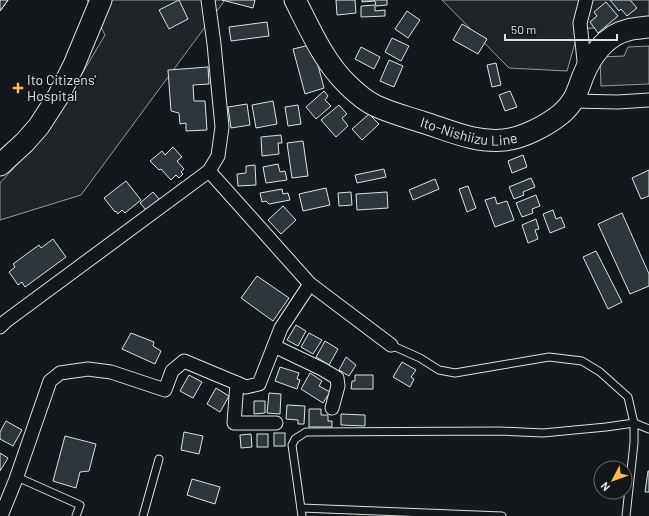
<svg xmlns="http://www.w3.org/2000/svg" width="649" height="516" viewBox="0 0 649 516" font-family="Barlow,sans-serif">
<rect width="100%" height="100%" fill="#14181c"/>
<g fill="#202428" stroke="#939e99">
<polygon points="87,0 225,0 81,195 0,220 0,183 48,131 105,35"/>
<polygon points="442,0 649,0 649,24 579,29 567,71 509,68"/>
</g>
<polygon fill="#24282b" stroke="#939e99" points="649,46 649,84 601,86 600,57 624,56 628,47"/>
<g fill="#2c363c" stroke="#d8e6dc">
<polygon points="0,0 8,0 0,11"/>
<polygon points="0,0 8,0 0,11"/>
<polygon points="0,0 8,0 0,11"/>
<polygon points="179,0 188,19 169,29 159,10"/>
<polygon points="222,0 255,0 253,8"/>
<polygon points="336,0 355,0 356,13 337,15"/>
<polygon points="362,0 387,0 387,5 376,6 375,1 362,2"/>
<polygon points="610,0 630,0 637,8 627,16 621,9 619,11"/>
<polygon points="606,2 618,16 598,33 590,22 597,16 594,12"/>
<polygon points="375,5 375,11 385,10 385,16 361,17 361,6"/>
<polygon points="407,11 420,20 408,38 395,29"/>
<polygon points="267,22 269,36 231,41 229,27"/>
<polygon points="462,24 487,39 478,54 453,40"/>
<polygon points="392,38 409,46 401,61 385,52"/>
<polygon points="310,45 314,50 324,88 305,94 293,49"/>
<polygon points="361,47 380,57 374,69 355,59"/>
<polygon points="389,60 403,66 394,87 380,81"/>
<polygon points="496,63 501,85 492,87 487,65"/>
<polygon points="208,67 209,84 193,85 194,101 205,101 207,130 186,131 186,123 180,124 179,113 171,111 168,70"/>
<polygon points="324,91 328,96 325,100 331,106 316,119 306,107"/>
<polygon points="510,91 517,107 505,111 499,95"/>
<polygon points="273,101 277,124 256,128 252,105"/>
<polygon points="247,104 250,125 231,128 228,107"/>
<polygon points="298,105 301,124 288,126 285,107"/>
<polygon points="339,105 347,114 342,118 348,126 336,137 321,120"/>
<polygon points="369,114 379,124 362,140 352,129"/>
<polygon points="281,135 282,143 278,143 279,154 262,156 261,137"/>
<polygon points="303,141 308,176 292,178 287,143"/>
<polygon points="173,147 182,157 177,161 184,169 181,172 183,174 179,178 176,175 171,180 161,169 159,170 150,161 162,151 165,155"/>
<polygon points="523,155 527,167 512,173 508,161"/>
<polygon points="278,164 280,172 285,171 287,180 266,183 263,167"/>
<polygon points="255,165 256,185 238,186 237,174 246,173 246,166"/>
<polygon points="384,169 386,177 357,183 355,175"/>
<polygon points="649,170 649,196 641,199 632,178"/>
<polygon points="531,178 535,187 523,192 524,195 514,199 509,187"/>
<polygon points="435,179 439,189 413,200 409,190"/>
<polygon points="126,181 141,200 125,213 122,210 118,214 116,211 115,212 104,198"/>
<polygon points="468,186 476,208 467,212 459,189"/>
<polygon points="326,188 330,205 303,211 299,194"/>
<polygon points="282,189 283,194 288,193 290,200 269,204 266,201 262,202 260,193"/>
<polygon points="153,192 160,200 147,211 140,203"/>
<polygon points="351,192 352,205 339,206 338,193"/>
<polygon points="387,192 388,208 357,210 356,194"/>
<polygon points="536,195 540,206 532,209 533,213 522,217 516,203"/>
<polygon points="495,197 497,204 507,201 514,220 495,227 485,200"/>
<polygon points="283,206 296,220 281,234 268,220"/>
<polygon points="553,210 556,219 561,217 565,227 550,233 543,214"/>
<polygon points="622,213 649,274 649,286 630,294 598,224"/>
<polygon points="536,219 539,229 535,230 538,239 528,243 522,225"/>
<polygon points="53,239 66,257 25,287 22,282 18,285 9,272 15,267 13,264 39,245 41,248"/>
<polygon points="596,251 622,302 608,309 583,257"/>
<polygon points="257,276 289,298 273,321 241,298"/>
<polygon points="296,325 306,331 298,346 287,340"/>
<polygon points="131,333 154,342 153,346 161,351 155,364 122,349"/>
<polygon points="309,333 322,340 313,354 301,347"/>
<polygon points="325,341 338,349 329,365 316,357"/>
<polygon points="346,357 356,365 349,376 339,370"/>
<polygon points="402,362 416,370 411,377 414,379 410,387 393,377"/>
<polygon points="280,367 299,373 297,379 300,380 297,389 275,381"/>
<polygon points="310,373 322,381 319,386 330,392 323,403 301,389"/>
<polygon points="189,375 202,382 193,398 180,391"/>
<polygon points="355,375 373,375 373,389 351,389 352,381 355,381"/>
<polygon points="216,388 229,396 220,412 207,404"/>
<polygon points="269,393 281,394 280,414 267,413"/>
<polygon points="254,401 265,401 265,413 254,414"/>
<polygon points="287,405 305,406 304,424 298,424 298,420 286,419"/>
<polygon points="309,409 321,409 321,415 328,415 328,421 332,421 332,427 309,427"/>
<polygon points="341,414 365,415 365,426 341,425"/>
<polygon points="6,421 22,430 13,446 0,439 0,432"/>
<polygon points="184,432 203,436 199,454 181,450"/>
<rect x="274" y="433" width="11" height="13"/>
<polygon points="251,434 252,447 241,448 240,435"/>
<rect x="257" y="434" width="11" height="13"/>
<polygon points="65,436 96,444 89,471 80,472 76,488 53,481"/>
<polygon points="0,453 8,458 0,471"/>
<polygon points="648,471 649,471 649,492 645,492"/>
<polygon points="192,479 220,487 215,504 187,495"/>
</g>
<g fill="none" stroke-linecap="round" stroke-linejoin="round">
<g stroke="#d8e6dc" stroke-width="9">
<g id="service">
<polyline points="391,345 420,358 439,370 455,373 549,357 582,361 600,372 628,397 634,423 634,443 626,516"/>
<polyline points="17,477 80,505 76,516"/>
<polyline points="301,508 502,516"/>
<polyline points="143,516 159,459"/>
<polyline points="302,516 292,445 295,439 306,432 500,431 543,433 606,427 634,423 649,429"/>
</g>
</g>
<g stroke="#d8e6dc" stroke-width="15">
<g id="minor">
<polyline points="585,70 580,23 586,0"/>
<polyline points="573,101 618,102 649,100"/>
<polyline points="209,171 310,284 391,345"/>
<polyline points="0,327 6,321 209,171 218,156 222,127 214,44 208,0"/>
<polyline points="274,346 322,369 337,378 338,386 332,408"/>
<polyline points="237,383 234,423 276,423"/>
<polyline points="1,516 16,479 50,381 60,373 88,369 111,372 165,390 172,371 184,361 246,387 259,384 281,328 310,284"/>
</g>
</g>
<g stroke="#d8e6dc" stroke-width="23">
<g id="primary">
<path id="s1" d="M295,0C310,29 324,62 347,84C356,93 365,101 376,106C391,113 407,117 422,122C448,130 475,143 504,140C523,138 546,126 561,114C575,102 577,92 583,76C591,56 606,35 628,30C635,28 642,28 649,27"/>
<polyline points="0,165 25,142 39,126 59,95 74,65 101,0"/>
</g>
</g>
<use href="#service" stroke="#14181c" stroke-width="7"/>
<use href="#minor" stroke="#14181c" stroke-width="13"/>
<use href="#primary" stroke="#14181c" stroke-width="21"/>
</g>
<path fill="#ffb74d" stroke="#14181c" stroke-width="1.5" d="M16 82h4v4h4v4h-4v4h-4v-4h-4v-4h4z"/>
<g text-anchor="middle" stroke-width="3" stroke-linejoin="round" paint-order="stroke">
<g font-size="14" fill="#d8e6dc" stroke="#14181c" text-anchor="start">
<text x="27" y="85">Ito Citizens'<tspan x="27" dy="16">Hospital</tspan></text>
</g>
<g font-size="14" fill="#d8e6dc" stroke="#14181c">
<text dy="5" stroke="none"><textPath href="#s1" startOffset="233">Ito-Nishiizu Line</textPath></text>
</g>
</g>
<g transform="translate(613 480) rotate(229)"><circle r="19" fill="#14181c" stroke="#626a69"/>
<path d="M0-3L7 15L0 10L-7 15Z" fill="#ffb74d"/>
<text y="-6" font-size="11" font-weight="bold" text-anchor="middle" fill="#d8e6dc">N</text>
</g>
<path d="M505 34v6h112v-6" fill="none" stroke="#d8e6dc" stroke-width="2"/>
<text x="511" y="34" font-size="12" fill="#d8e6dc" stroke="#14181c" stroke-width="3" paint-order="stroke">50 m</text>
</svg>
